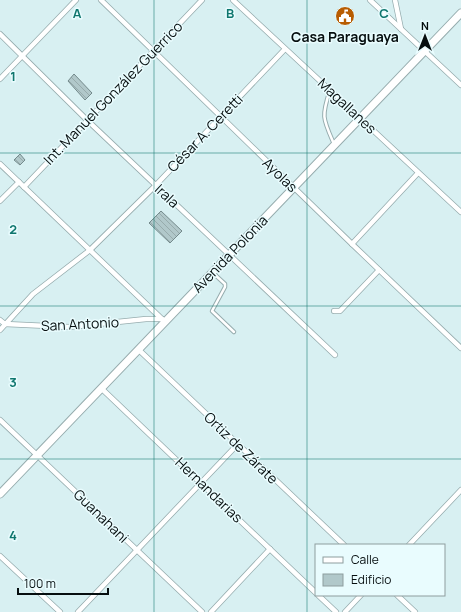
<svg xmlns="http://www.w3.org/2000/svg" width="461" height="612" viewBox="0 0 461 612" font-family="Manrope,sans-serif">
<defs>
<pattern id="building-back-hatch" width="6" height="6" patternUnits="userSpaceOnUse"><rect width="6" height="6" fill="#b1c8ca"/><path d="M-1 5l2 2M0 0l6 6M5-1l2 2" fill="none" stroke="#97abac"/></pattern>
</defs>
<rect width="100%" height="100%" fill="#d8f0f2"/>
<g fill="url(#building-back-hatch)" stroke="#748a8c">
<polygon points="74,74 92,93 85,100 68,81"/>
<polygon points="20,154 25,160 20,165 14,160"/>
<polygon points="161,211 182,231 170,243 149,223"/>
</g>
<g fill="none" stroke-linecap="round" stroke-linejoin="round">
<g stroke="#96acae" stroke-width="4.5">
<g id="service">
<path d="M330,90C321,117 323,119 334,144"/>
<polyline points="213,273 225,284 225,287 212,311 234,332"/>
</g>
</g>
<g stroke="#96acae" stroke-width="6">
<g id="minor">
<polyline points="101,0 352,244 461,348"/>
<polyline points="233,0 461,212"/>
<polyline points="370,0 461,85"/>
<polyline points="395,0 401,29"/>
<polyline points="0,34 87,120 335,355"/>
<polyline points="0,79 76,0"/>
<polyline points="0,164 165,322"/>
<polyline points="24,187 202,0"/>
<polyline points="0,201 19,182"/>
<polyline points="352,244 418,173"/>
<polyline points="334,311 340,311 379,270"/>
<polyline points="0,320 5,324 69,327 146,319 162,319"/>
<polyline points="0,330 33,294 90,250 156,185 285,49"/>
<polyline points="139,350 344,545"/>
<polyline points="101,388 316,593"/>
<polyline points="0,420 202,612"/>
<polyline points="409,545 461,490"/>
<polyline points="0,556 60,612"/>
<polyline points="318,595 336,612"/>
<polyline points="397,595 415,612"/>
<polyline points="78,612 237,445"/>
<polyline points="211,612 270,549"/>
<polyline points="345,612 361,595"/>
</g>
</g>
<g stroke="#96acae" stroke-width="9">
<polyline id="secondary" points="0,494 461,13"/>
</g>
<use href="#service" stroke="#fff" stroke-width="2.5"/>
<use href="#minor" stroke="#fff" stroke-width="4.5"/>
<use href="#secondary" stroke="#fff" stroke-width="7"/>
</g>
<path fill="none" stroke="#0f766e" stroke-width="1" stroke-opacity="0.55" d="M154,0V612M307,0V612M0,153H461M0,306H461M0,459H461"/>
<defs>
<g id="civic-disc" transform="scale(1)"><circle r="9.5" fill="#b85c01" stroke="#e9fcfe"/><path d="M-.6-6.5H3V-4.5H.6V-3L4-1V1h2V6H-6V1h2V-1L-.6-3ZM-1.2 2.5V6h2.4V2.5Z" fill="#fff"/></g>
</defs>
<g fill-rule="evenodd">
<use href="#civic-disc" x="345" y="16"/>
</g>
<g text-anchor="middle" stroke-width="3" stroke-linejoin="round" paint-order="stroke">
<g font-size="14" font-weight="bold" fill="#060e0f" stroke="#e9fcfe">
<text x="345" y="42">Casa Paraguaya</text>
</g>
<g font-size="14" fill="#060e0f" stroke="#e9fcfe">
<text transform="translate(113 93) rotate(-46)" y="5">Int. Manuel González Guerrico</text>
<text transform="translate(347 106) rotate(43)" y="5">Magallanes</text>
<text transform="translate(205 133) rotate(-46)" y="5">César A. Ceretti</text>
<text transform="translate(280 175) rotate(44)" y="5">Ayolas</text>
<text transform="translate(167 196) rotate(43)" y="5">Irala</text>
<text transform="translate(230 254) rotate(-46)" y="5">Avenida Polonia</text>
<text transform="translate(80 324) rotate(-3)" y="5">San Antonio</text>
<text transform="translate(241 448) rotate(44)" y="5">Ortiz de Zárate</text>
<text transform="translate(209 490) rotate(44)" y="5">Hernandarias</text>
<text transform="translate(101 516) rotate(44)" y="5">Guanahani</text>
</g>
</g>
<g font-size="13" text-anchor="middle" font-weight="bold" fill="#0f766e" stroke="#e9fcfe" stroke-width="3" stroke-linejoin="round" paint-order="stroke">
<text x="77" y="18">A</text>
<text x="230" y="18">B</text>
<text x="384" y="18">C</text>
<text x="13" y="81">1</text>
<text x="13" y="234">2</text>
<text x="13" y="387">3</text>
<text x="13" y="540">4</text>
</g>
<rect x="315" y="544" width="130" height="52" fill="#e9fcfe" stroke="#8e9d9e"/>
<rect x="323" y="557" width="20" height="6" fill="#ffffff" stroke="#8e9d9e"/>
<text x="351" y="564" font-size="12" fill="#060e0f">Calle</text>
<rect x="323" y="574" width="20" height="12" fill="#b1c8ca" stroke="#8e9d9e"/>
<text x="351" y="584" font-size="12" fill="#060e0f">Edificio</text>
<g transform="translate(425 36)" stroke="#e9fcfe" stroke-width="3" paint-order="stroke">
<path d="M0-3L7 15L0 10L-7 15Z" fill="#060e0f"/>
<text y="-6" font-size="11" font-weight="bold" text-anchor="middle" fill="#060e0f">N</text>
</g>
<path d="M18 588v6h90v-6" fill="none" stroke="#060e0f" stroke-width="2"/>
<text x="24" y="588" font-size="12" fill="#060e0f" stroke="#e9fcfe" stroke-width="3" paint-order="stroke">100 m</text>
</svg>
